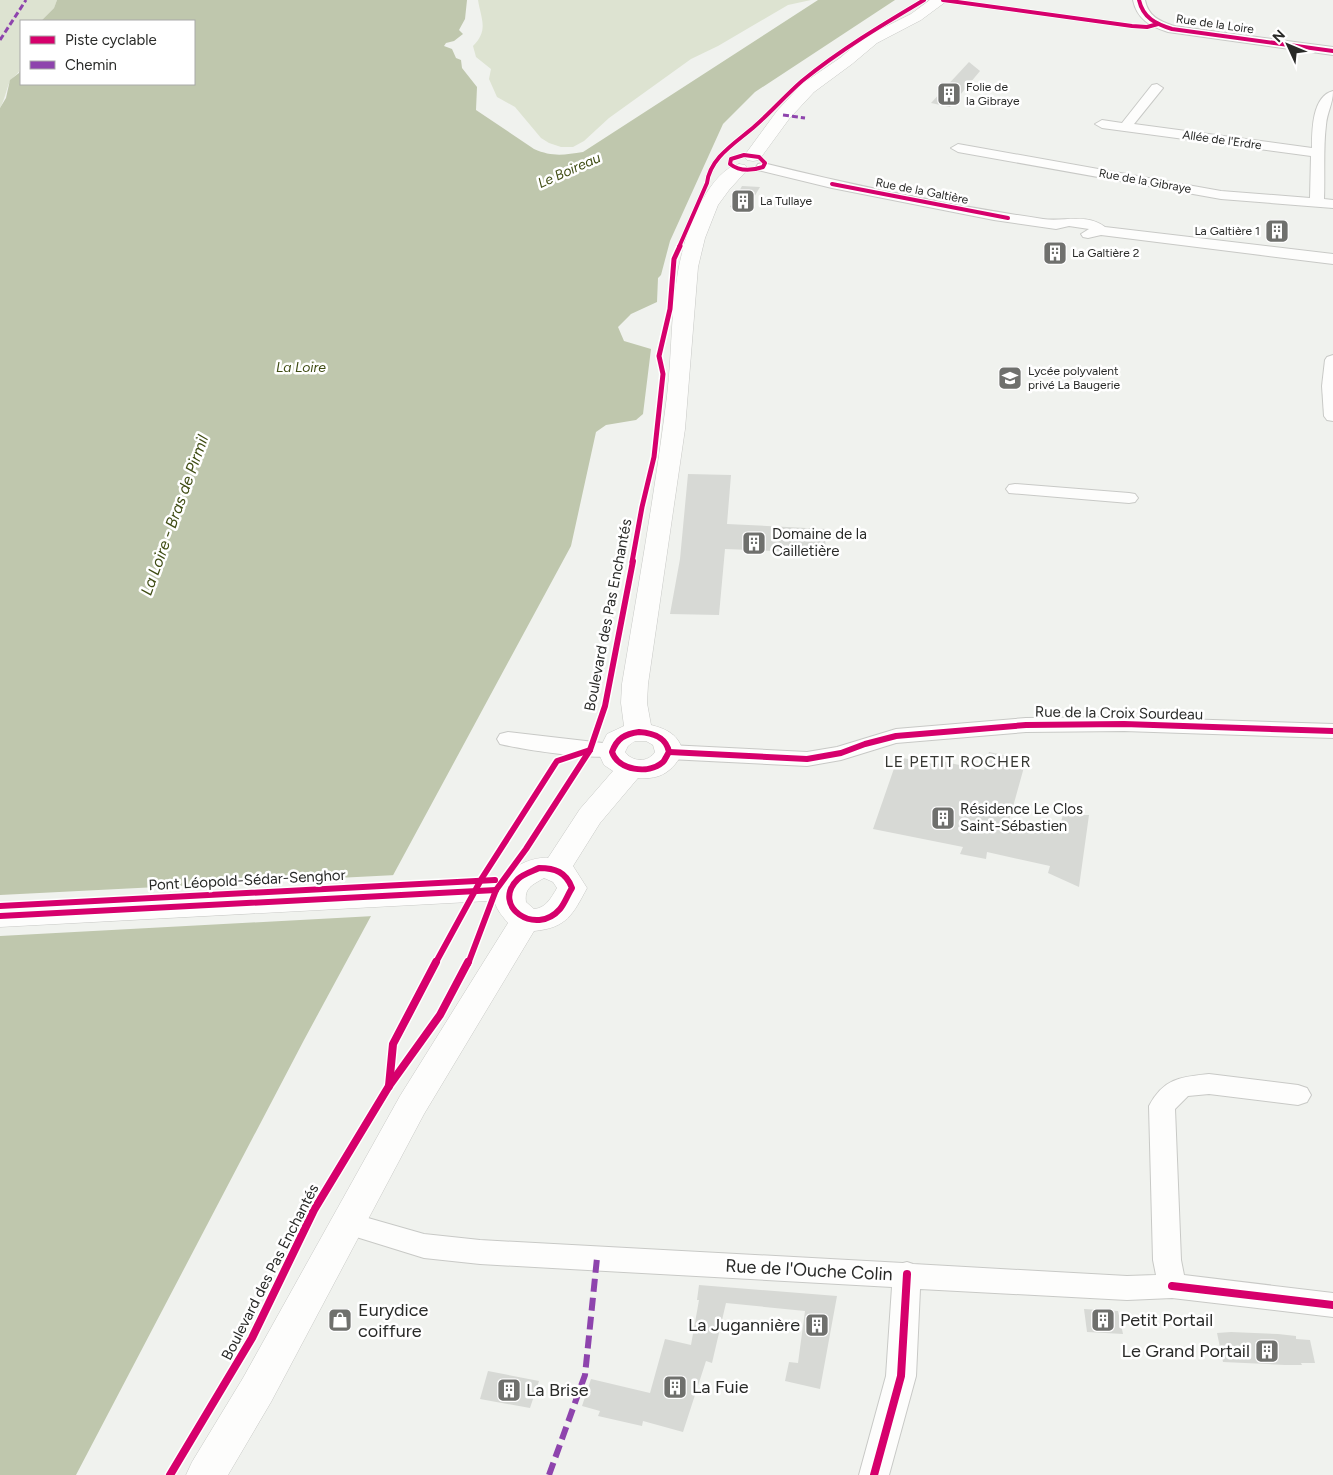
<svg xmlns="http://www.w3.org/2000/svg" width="1333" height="1475" viewBox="0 0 1333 1475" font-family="Figtree,sans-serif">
<rect width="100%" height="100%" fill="#f0f2ee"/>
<g fill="#dde3d1">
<path d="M0,0H57L54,8L41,21H21V67C19,74 15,75 11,80C7,85 5,100 0,108Z"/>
<path d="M478,0H811L788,5L718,46L691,59L609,118L584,141L573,147H561L549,143L541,138L515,107L497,97L489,79L491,69L476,57L473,46C489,30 481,19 478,0Z"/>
</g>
<path fill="#bfc7ad" d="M57,0H467L465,19L459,30L463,34L454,41L446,43L444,46L452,49L456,58L461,60L462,68L477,87L476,110L534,149C552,157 564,155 583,152L818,0H895L755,92L723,124L670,241L661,275L658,278L657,302L631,314L618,327L624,341L651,349L643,414L636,420L606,425L596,432L571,546L304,1040L76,1475H0V108L6,98L10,80L19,73L21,67V84H194V21H41L54,8Z"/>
<polygon fill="#f0f2ee" points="396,875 374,916 0,936 0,895"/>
<g fill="#d7d9d5">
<polygon points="969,62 980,71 950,107 931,103"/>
<polygon points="742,186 760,187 747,209 730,207"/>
<polygon points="688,474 731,475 727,524 826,529 825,553 725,549 719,615 670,614 680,559"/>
<polygon points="989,752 1026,760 1009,821 1058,831 1063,815 1089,815 1079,887 1048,873 1050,866 987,852 986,859 960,854 963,847 873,829 898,757 938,765 940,761 984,770"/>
<polygon points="699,1285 837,1296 820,1389 785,1381 789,1362 798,1363 805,1311 726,1303 712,1363 706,1361 683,1432 643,1421 642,1426 598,1416 600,1411 582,1406 591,1379 650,1393 665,1339 691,1345 699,1300 697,1300"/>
<polygon points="1084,1309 1118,1311 1123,1334 1087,1332"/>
<polygon points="1231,1332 1278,1334 1296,1336 1296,1339 1310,1340 1315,1363 1301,1363 1302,1365 1285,1365 1223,1362 1217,1333"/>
<polygon points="488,1371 539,1381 530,1408 480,1399"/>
</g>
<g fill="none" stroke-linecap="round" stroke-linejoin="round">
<g stroke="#c8c9c6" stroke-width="2">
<g id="minor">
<path d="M1133,0H1145C1148,16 1159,21 1174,26L1333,47V55L1168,32C1150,26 1137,19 1133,0Z"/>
<path d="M1157,84L1163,88L1134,124L1312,148C1312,131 1312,96 1333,91C1333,104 1327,112 1326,125C1323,149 1325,175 1324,199L1333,200V208L1221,199L958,152L951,148L958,144L1221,191L1310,198L1311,156L1102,128L1095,124L1102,120L1122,123L1152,85Z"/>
<path d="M763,163C855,186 949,205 1043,219C1064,222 1086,213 1105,227L1333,254V264L1101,235L1088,238L1083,237L1081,234L1089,229L1069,226L1056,229L994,220L832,188L758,170L756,167L758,164Z"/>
<polygon points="1333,355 1333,421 1327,420 1324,416 1322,386 1325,360 1327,357"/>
<polygon points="1015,484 1129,493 1135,494 1138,498 1135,502 1129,503 1009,493 1006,489 1009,485"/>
<polygon points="1124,717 1333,724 1333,738 1124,731 1026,732 896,743 841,760 807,766 669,759 661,757 658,752 661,747 669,745 807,752 837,747 896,729 1026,718"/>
<path d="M508,732L620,745L623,750L620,755C596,761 525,750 500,744L497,739L500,734Z"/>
<path d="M1209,1074L1298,1085L1307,1088L1311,1095L1307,1102L1298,1105L1209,1094L1188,1096L1175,1109L1181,1260L1184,1275L1333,1293V1317L1172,1298L1127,1300L920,1289L916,1376L889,1475H859L886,1376L892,1287L480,1264L424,1258L337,1231L333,1223L337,1215L347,1212L424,1234L480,1240L903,1263L907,1262L913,1264L1127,1276L1156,1275L1153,1260L1149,1106C1164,1078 1181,1077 1209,1074Z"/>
</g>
</g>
<g stroke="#c8c9c6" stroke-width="1">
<polygon id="tertiary" points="488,879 510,880 521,884 525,891 521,898 510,902 488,901 0,927 0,905"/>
</g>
<g stroke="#c8c9c6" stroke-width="1">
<g id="secondary">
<polygon points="930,0 948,0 921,20 877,43 852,64 814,92 789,119 759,160 753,161 747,160 744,156 747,152 777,111 802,84 840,58 865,37 911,14"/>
<path d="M739,164L745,165L748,169L729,190L718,205L705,238L698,267L685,429L648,684L647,703L651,725C667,729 679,735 683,752C673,771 661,780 638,778L600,823L573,866L587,888C573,914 567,928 534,931L424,1114L271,1402L228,1475H186L192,1462L243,1378L400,1096L508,923C503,917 497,910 495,903C490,877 526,856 548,858L580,809L613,771L604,765L598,752L607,734L624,726L621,703L622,684C638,588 655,492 667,396C673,347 670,297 683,249C689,224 711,170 739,164ZM635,741H646L653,745L655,752C648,763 632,762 625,752L628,746ZM544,878L553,882L557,888C551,898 546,908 534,909L526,902C524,888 532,885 544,878Z"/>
</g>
</g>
<use href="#minor" fill="#fdfdfc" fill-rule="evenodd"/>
<use href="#tertiary" fill="#fdfdfc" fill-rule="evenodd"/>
<use href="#secondary" fill="#fdfdfc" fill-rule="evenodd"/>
<g stroke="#8e44ad" stroke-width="3" stroke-dasharray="6 3" stroke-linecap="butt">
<polyline points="0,40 26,0"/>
<polyline points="783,115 805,118"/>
</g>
<polyline stroke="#8e44ad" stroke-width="6" stroke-dasharray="13 6" stroke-linecap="butt" points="549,1475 585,1375 597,1258"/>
<g stroke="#fff" stroke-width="5.5">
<g id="cycleway-far3">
<polyline points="943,0 1132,26 1147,27 1158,24"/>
<path d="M1139,0C1143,18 1156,24 1172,29L1333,51"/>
<path d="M744,155L759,157L765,163L763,167C751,171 740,172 730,164L731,159Z"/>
<polyline points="832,184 1008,218"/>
<path d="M679,247L707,183C710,157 737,142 755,126C771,112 786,95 802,81C840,50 882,25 924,0"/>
</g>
</g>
<g stroke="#fff" stroke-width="8">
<polyline id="cycleway-far2" points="632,562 642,507 654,457 663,374 659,356 670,309 674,259 680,246"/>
</g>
<g stroke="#fff" stroke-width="9">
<g id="cycleway-far1">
<path d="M639,732C653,733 666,737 669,752C667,755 665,760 663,762C648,775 618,770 612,752C617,738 625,734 639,732Z"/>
<polyline points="669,752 807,759 841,753 865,744 896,736 1026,725 1124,724 1333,731"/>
<path d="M539,868C555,868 566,872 572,888C568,894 565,903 560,909C536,937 490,906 518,879C523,874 533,871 539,868Z"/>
<polyline points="0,906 495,880"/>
<polyline points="0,916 496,890"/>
<polyline points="435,964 482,878 557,761 590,750"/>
<polyline points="468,964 496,890 526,849 590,750 605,706 633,561"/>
</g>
</g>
<g stroke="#fff" stroke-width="11">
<g id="cycleway">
<polyline points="389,1086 393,1044 436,962"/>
<polyline points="1172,1286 1333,1305"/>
<polyline points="170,1475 252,1338 314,1210 389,1086 440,1015 468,962"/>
<polyline points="874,1475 901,1376 907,1274"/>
</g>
</g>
<use href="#cycleway-far3" stroke="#d6006c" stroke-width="4"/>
<use href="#cycleway-far2" stroke="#d6006c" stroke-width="5"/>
<use href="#cycleway-far1" stroke="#d6006c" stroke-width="6"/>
<use href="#cycleway" stroke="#d6006c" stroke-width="8"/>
</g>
<defs>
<g id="building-square" transform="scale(1.25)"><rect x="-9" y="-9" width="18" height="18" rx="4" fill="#6f706d" stroke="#fff"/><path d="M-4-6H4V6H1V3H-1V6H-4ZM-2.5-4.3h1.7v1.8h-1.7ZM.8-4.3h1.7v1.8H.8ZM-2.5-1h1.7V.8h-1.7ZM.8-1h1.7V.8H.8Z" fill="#fff"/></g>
<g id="school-square" transform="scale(1.25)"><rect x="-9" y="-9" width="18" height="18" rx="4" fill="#6f706d" stroke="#fff"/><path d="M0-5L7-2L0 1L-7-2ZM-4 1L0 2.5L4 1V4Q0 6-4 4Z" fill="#fff"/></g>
<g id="shop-square" transform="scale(1.25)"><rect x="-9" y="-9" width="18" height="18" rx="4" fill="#6f706d" stroke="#fff"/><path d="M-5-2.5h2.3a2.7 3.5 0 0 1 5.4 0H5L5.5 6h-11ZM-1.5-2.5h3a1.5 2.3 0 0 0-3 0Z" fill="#fff"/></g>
</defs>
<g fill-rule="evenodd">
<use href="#building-square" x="949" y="94"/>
<use href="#building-square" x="743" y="201"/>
<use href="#building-square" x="1277" y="231"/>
<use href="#building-square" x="1055" y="253"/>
<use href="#school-square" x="1010" y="378"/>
<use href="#building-square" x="754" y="543"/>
<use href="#building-square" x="943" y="818"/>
<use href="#shop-square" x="340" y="1320"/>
<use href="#building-square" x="1103" y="1320"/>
<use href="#building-square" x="817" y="1325"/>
<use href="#building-square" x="1267" y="1351"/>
<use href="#building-square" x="675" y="1387"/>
<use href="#building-square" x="509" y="1390"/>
</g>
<g text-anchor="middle" stroke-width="5" stroke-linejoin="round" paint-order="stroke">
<g font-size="12" fill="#292a28" stroke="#fff">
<text transform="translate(1215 24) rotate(8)" y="4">Rue de la Loire</text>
<text transform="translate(1222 140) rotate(8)" y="4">Allée de l'Erdre</text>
<text transform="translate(1145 181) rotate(10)" y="4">Rue de la Gibraye</text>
<text transform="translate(922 191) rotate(11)" y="4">Rue de la Galtière</text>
</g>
<g font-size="12" fill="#292a28" stroke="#fff" text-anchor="start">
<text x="966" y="91">Folie de<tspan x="966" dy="14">la Gibraye</tspan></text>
<text x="760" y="205">La Tullaye</text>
<text x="1260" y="235" text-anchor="end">La Galtière 1</text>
<text x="1072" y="257">La Galtière 2</text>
<text x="1028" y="375">Lycée polyvalent<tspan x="1028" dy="14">privé La Baugerie</tspan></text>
</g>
<g font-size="14" font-style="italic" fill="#3f4c13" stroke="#fff">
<text transform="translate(569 170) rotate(-24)" y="5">Le Boireau</text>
<text x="301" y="372">La Loire</text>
</g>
<g font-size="15" fill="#292a28" stroke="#fff" text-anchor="start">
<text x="772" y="539">Domaine de la<tspan x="772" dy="17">Cailletière</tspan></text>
<text x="960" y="814">Résidence Le Clos<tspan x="960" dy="17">Saint-Sébastien</tspan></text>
</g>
<g font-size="15" fill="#292a28" stroke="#fff">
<text transform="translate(608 615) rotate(-79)" y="5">Boulevard des Pas Enchantés</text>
<text transform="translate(1119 713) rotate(1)" y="5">Rue de la Croix Sourdeau</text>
<text transform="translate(247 880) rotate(-3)" y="5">Pont Léopold-Sédar-Senghor</text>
<text transform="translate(270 1272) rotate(-63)" y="5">Boulevard des Pas Enchantés</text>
</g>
<g font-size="16" font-style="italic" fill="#3f4c13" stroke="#fff">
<text transform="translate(174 515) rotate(-70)" y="6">La Loire - Bras de Pirmil</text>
</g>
<g font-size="16" letter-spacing="1" fill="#373833" stroke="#fff">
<text x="958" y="767">LE PETIT ROCHER</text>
</g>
<g font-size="18" fill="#292a28" stroke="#fff">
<text transform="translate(809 1270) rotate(3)" y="6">Rue de l'Ouche Colin</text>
</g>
<g font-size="18" fill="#292a28" stroke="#fff" text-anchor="start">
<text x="358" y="1316">Eurydice<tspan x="358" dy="21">coiffure</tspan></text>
<text x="1120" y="1326">Petit Portail</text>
<text x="800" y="1331" text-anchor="end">La Jugannière</text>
<text x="1250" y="1357" text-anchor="end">Le Grand Portail</text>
<text x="692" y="1393">La Fuie</text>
<text x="526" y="1396">La Brise</text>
</g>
</g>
<rect x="20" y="20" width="175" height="65" fill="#ffffff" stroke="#a9aaa9"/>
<rect x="30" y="36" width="25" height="8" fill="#d6006c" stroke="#a9aaa9"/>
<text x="65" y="45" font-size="15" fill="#292a28">Piste cyclable</text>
<rect x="30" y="61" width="25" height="8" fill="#8e44ad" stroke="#a9aaa9"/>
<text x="65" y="70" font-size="15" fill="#292a28">Chemin</text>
<g transform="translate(1288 45) rotate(314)" stroke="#ffffff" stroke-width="4" paint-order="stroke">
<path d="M0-4L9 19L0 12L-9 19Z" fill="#292a28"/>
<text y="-8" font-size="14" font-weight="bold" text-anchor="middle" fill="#292a28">N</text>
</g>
</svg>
